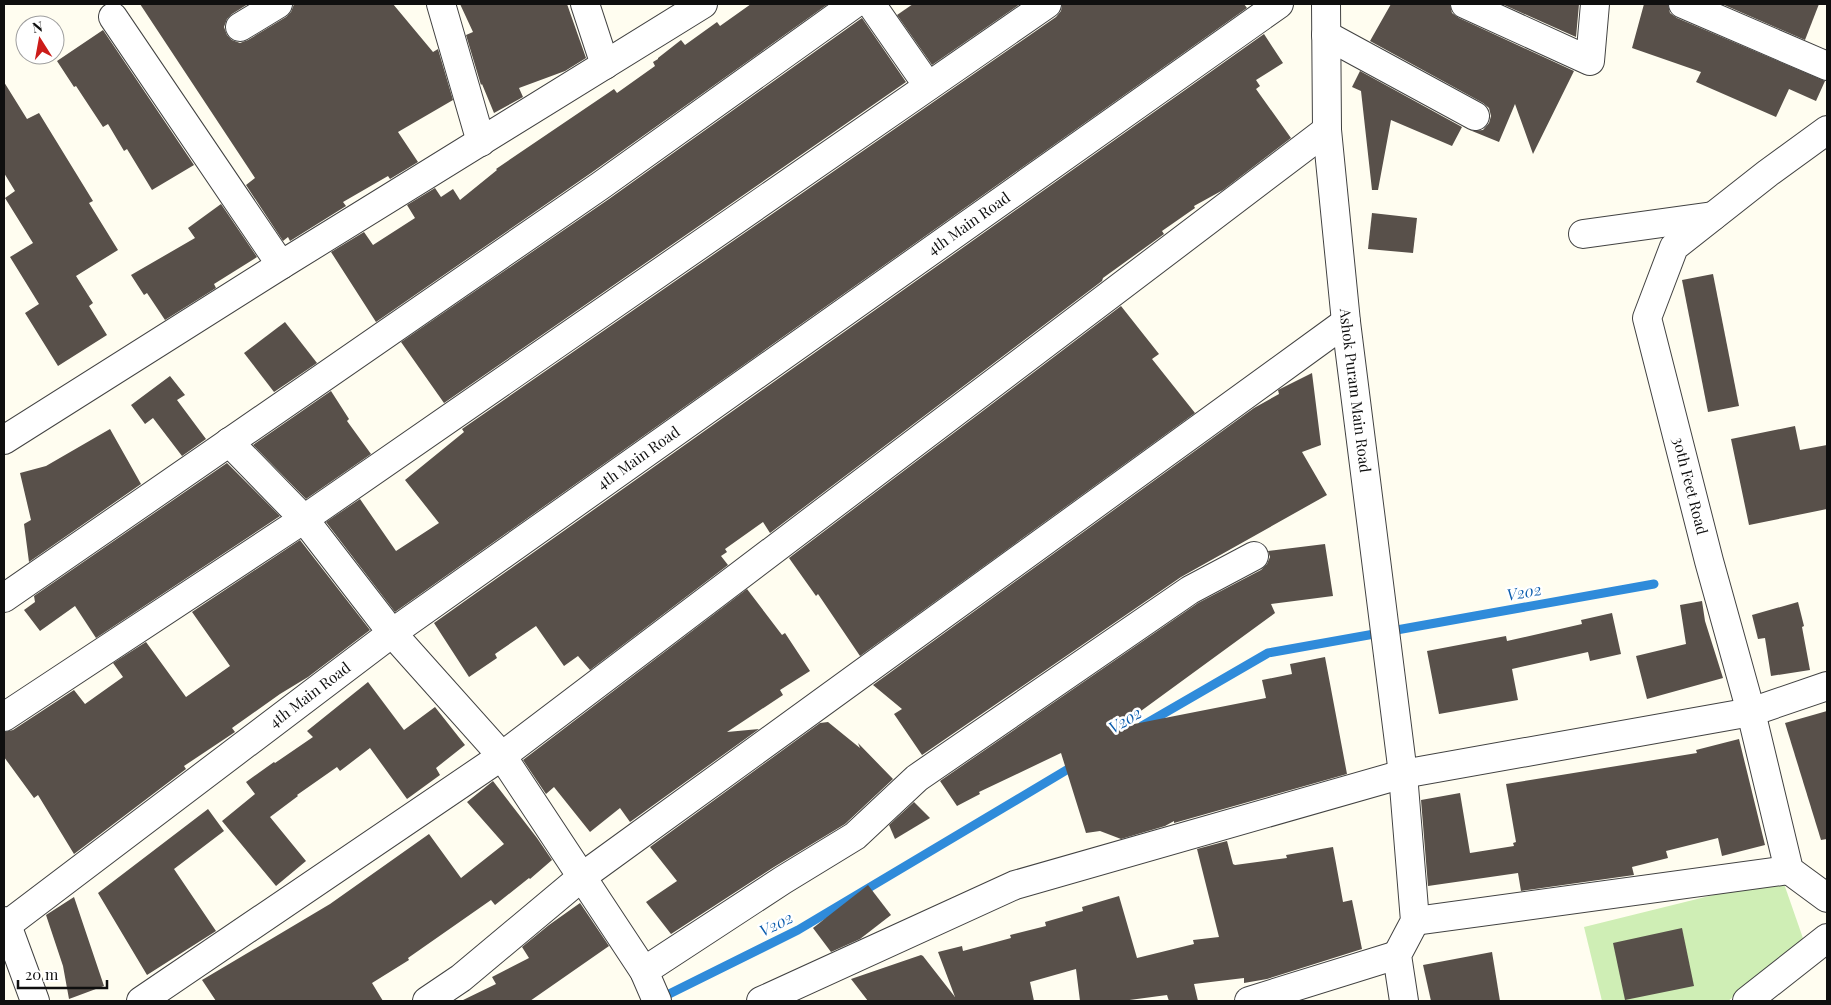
<svg xmlns="http://www.w3.org/2000/svg" width="1831" height="1005" viewBox="0 0 1831 1005" font-family="'Playfair Display',serif">
<rect width="100%" height="100%" fill="#fffdf0"/>
<polygon fill="#cfeeb5" points="1782,878 1805,944 1728,1001 1602,1001 1584,927"/>
<g fill="none" stroke-linecap="round" stroke-linejoin="round">
<g stroke="#2f8bda" stroke-width="9">
<polyline points="1142,726 1268,653 1654,584"/>
<polyline points="659,999 798,930 1075,765"/>
</g>
</g>
<g fill="#58504a">
<polygon points="140,4 248,4 232,14 227,19 224,27 227,35 232,40 240,43 248,40 286,17 291,12 294,4 393,4 433,52 438,49 453,100 398,132 418,162 390,179 388,176 343,202 346,206 290,241 288,237 283,241 246,185 255,178"/>
<polygon points="460,4 567,4 586,58 565,71 519,88 523,97 494,113 482,84 481,85 466,35 473,32"/>
<polygon points="751,4 828,4 591,173 376,322 331,252 364,232 373,245 415,218 407,205 435,188 441,197 453,189 460,200 497,170 496,169 614,89 617,93 655,66 653,62 658,59 658,58 681,40 685,45 717,22 720,26"/>
<polygon points="913,4 1020,4 932,65 897,15"/>
<polygon points="1062,4 1244,4 1247,8 395,612 326,522 360,499 396,551 439,523 405,480 464,432 462,429 1056,17 1061,11"/>
<polygon points="1391,4 1450,4 1452,13 1459,18 1574,71 1533,154 1515,104 1499,142 1472,131 1483,130 1489,123 1491,116 1489,108 1483,103 1370,41"/>
<polygon points="1502,4 1579,4 1576,37"/>
<polygon points="1644,4 1668,4 1670,13 1677,18 1825,81 1816,101 1789,89 1776,117 1696,82 1701,72 1632,48"/>
<polygon points="1722,4 1819,4 1805,40"/>
<polygon points="862,18 906,82 444,403 401,342 609,199"/>
<polygon points="103,30 194,165 152,190 127,149 124,151 108,124 103,127 76,86 74,87 57,61"/>
<polygon points="1264,34 1283,63 1256,80 1260,86 1256,89 1291,138 1223,190 1194,206 1195,208 1162,231 1164,234 1103,278 1102,281 770,533 763,522 725,549 727,552 721,556 728,565 590,670 578,656 564,666 536,626 495,654 497,658 469,677 434,623"/>
<polygon points="1360,71 1462,127 1452,146 1391,120 1378,190 1372,190 1361,91 1352,87"/>
<polygon points="4,82 27,119 39,113 93,201 89,203 118,250 76,276 93,303 89,306 107,335 58,366 25,313 39,304 10,257 33,243 5,198 15,191 4,173"/>
<polygon points="221,204 257,257 214,284 216,288 165,320 147,293 144,295 131,275 195,238 188,228"/>
<polygon points="1372,213 1417,218 1413,253 1368,249"/>
<polygon points="1713,274 1739,406 1708,412 1682,280"/>
<polygon points="1121,306 1159,354 1152,359 1195,413 860,656 818,594 816,596 789,558"/>
<polygon points="285,322 317,363 274,392 244,353"/>
<polygon points="1312,373 1321,445 1302,452 1327,495 1181,577 922,755 894,714 902,709 873,685 1254,408 1279,394 1278,390"/>
<polygon points="170,376 185,395 177,400 206,439 182,456 153,418 145,424 131,405"/>
<polygon points="331,391 349,419 347,421 371,454 306,499 253,445"/>
<polygon points="1795,426 1800,450 1827,445 1827,509 1749,525 1731,439"/>
<polygon points="110,429 141,484 29,562 24,524 31,520 20,473 46,466"/>
<polygon points="227,463 280,516 96,638 75,606 40,631 24,610 35,602 34,596"/>
<polygon points="300,540 370,630 308,677 280,694 232,728 235,732 184,766 186,769 74,854 38,795 34,798 4,757 4,732 13,730 74,690 85,704 123,677 113,663 146,642 186,697 230,666 192,612"/>
<polygon points="1325,544 1333,596 1271,604 1275,613 1119,727 1266,698 1262,680 1292,674 1290,664 1325,657 1347,774 1174,823 1174,821 1165,826 1121,839 1100,831 1086,833 1061,753 979,792 980,794 957,806 940,781 1198,603 1261,570 1267,564 1270,557 1268,551"/>
<polygon points="747,589 782,635 785,633 810,671 780,690 783,695 727,732 759,729 630,822 620,808 590,832 554,787 546,794 523,760"/>
<polygon points="1702,601 1705,621 1723,678 1647,699 1636,656 1686,644 1680,605"/>
<polygon points="1798,602 1804,626 1802,627 1810,670 1771,676 1765,638 1758,639 1752,615"/>
<polygon points="1612,613 1621,654 1590,661 1588,652 1512,669 1518,700 1439,714 1427,651 1506,636 1507,641 1582,624 1581,620"/>
<polygon points="368,682 404,730 435,707 465,745 436,768 440,775 407,799 370,748 340,771 337,767 297,795 298,796 270,817 306,861 276,886 222,821 255,794 246,782 274,762 275,763 313,737 307,731"/>
<polygon points="1827,711 1827,839 1821,840 1785,723"/>
<polygon points="828,722 860,748 858,743 893,779 845,824 774,867 671,934 646,902 677,881 650,847 820,723"/>
<polygon points="1739,739 1765,845 1722,856 1718,838 1666,851 1668,858 1632,867 1634,875 1521,891 1518,873 1428,886 1421,800 1460,793 1470,853 1514,846 1513,843 1516,842 1506,784 1697,753 1696,750"/>
<polygon points="493,781 537,838 552,860 530,879 529,878 495,905 491,900 408,958 409,960 372,983 383,1001 216,1001 202,980 330,904 429,834 461,878 504,844 467,802"/>
<polygon points="914,802 930,818 895,839 889,825"/>
<polygon points="208,809 224,831 174,869 216,931 147,975 98,893"/>
<polygon points="1227,841 1233,864 1235,865 1287,858 1286,855 1333,847 1343,902 1352,900 1362,949 1267,979 1244,983 1244,978 1194,984 1198,1001 1169,1001 1167,995 1122,1001 1080,1001 1076,969 1030,982 1034,1001 868,1001 851,979 921,955 923,956 955,997 938,952 962,946 963,951 1011,938 1010,935 1046,926 1045,922 1083,911 1082,907 1119,896 1137,958 1194,944 1193,940 1219,937 1197,849"/>
<polygon points="868,885 891,915 860,939 831,952 813,928"/>
<polygon points="74,897 104,986 69,999 63,966 46,915"/>
<polygon points="580,903 609,946 530,1001 461,1001 496,984 492,977 529,958 522,947 549,925"/>
<polygon points="1682,928 1694,986 1625,1000 1613,943"/>
<polygon points="1492,952 1500,1001 1431,1001 1423,965"/>
</g>
<g fill="none" stroke-linecap="round" stroke-linejoin="round">
<g stroke="#424242" stroke-width="30">
<g id="minor">
<polyline points="441,4 481,142"/>
<polyline points="585,4 605,65"/>
<polyline points="871,4 928,86"/>
<path id="s1" d="M1326,4L1327,130L1346,322L1403,774L1415,921L1397,955L1404,1001"/>
<polyline points="1465,4 1590,61 1595,4"/>
<polyline points="1683,4 1827,66"/>
<polyline points="113,17 281,265"/>
<polyline points="240,27 278,4"/>
<polyline points="1326,35 1475,116"/>
<path id="s2" d="M1827,130L1768,173L1674,247L1647,318L1709,561L1751,712L1789,870L1827,898"/>
<polyline points="1583,234 1713,216"/>
<polyline points="4,440 281,265 703,4"/>
<polyline points="229,442 304,519 392,633 502,756 644,971 657,1001"/>
<polyline points="4,598 600,186 854,4"/>
<polyline points="4,717 304,519 1047,4"/>
<polyline points="4,921 7,925 35,1001"/>
<polyline points="1415,921 1789,870"/>
<path id="s3" d="M4,927L392,633L1279,4"/>
<polyline points="644,971 783,880 855,836 917,778 1190,590 1254,556"/>
<polyline points="141,1001 502,756 1327,130"/>
<polyline points="427,1001 461,978 583,876 1346,322"/>
<polyline points="761,1001 1015,885 1403,774 1751,712 1827,686"/>
<polyline points="1249,1001 1397,955"/>
<polyline points="1747,1001 1827,938"/>
</g>
</g>
<use href="#minor" stroke="#fff" stroke-width="28"/>
</g>
<g text-anchor="middle" stroke-width="5" stroke-linejoin="round" paint-order="stroke">
<g font-size="15" fill="#0f0f0f" stroke="#fff">
<text dy="5" stroke="none"><textPath href="#s3" startOffset="1194">4th Main Road</textPath></text>
<text dy="5" stroke="none"><textPath href="#s1" startOffset="388">Ashok Puram Main Road</textPath></text>
<text dy="5" stroke="none"><textPath href="#s3" startOffset="789">4th Main Road</textPath></text>
<text dy="5" stroke="none"><textPath href="#s2" startOffset="442">30th Feet Road</textPath></text>
<text dy="5" stroke="none"><textPath href="#s3" startOffset="384">4th Main Road</textPath></text>
</g>
<g font-size="16" font-style="italic" fill="#0b5cad" stroke="#fff">
<text transform="translate(1524 592) rotate(-10)" y="6">V202</text>
<text transform="translate(1125 720) rotate(-31)" y="6">V202</text>
<text transform="translate(776 924) rotate(-27)" y="6">V202</text>
</g>
</g>
<rect width="1831" height="1005" fill="none" stroke="#0f0f0f" stroke-width="10"/>
<g transform="translate(40 40) rotate(349)"><circle r="24" fill="#ffffff" stroke="#9f9f9f"/>
<path d="M0-4L9 19L0 12L-9 19Z" fill="#cc1c19"/>
<text y="-8" font-size="14" font-weight="bold" text-anchor="middle" fill="#0f0f0f">N</text>
</g>
<path d="M18 980v8h89v-8" fill="none" stroke="#0f0f0f" stroke-width="2.5"/>
<text x="25" y="980" font-size="15" fill="#0f0f0f" stroke="#ffffff" stroke-width="4" paint-order="stroke">20 m</text>
</svg>
